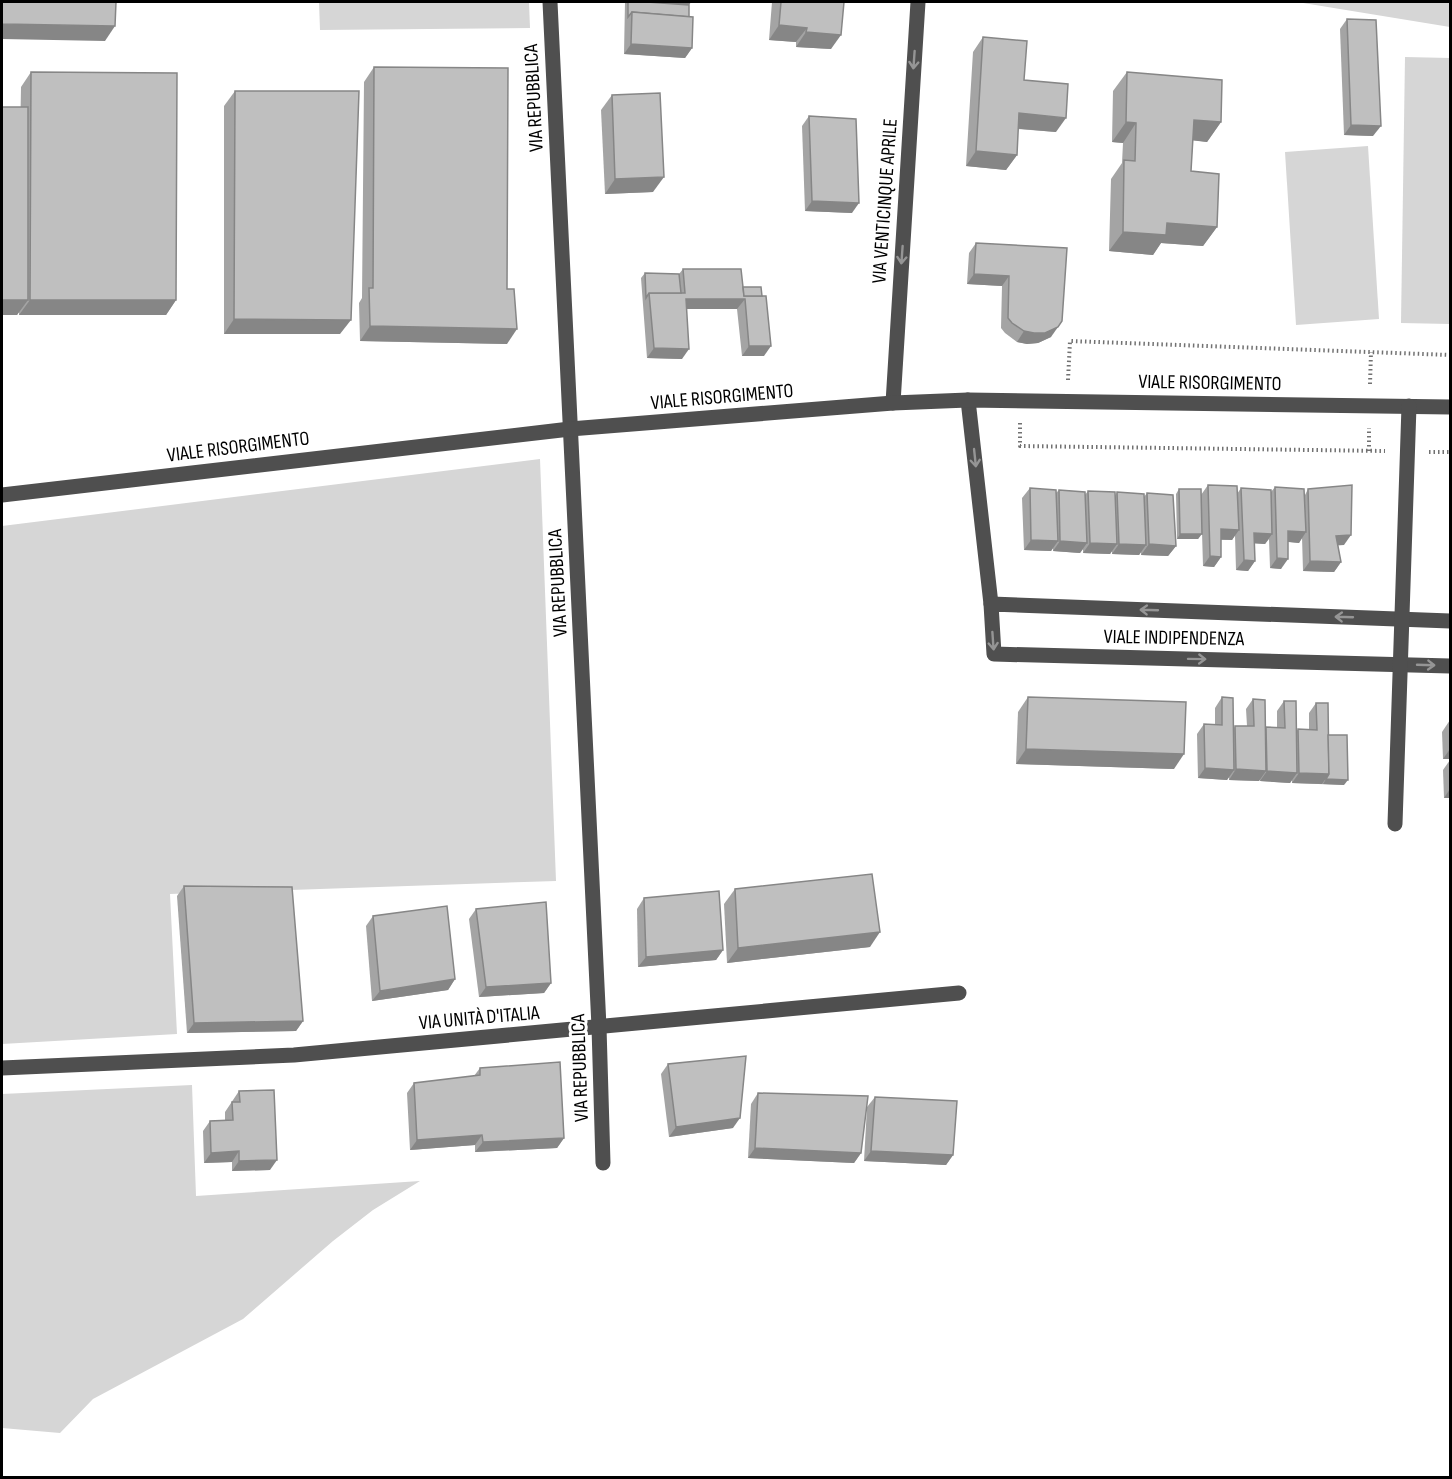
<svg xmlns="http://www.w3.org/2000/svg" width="1452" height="1479" viewBox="0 0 1452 1479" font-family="'Sofia Sans Condensed',sans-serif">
<rect width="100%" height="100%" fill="#fff"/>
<g fill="#d6d6d6">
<polygon points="319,2 529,2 530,28 320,30"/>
<polygon points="1297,2 1450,2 1450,27"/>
<polygon points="1405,57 1450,58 1450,324 1401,323"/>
<polygon points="1368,146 1379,319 1296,325 1285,152"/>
<polygon points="540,459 556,881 170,894 177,1034 2,1044 2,526"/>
<polygon points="192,1085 196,1196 420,1181 373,1210 333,1241 243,1319 93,1399 60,1433 2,1428 2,1094"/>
</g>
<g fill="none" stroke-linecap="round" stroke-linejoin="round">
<g stroke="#717171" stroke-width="4" stroke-dasharray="1.5 3" stroke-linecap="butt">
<polyline points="1068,380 1070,341 1450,355"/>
<polyline points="1370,384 1371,352"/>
<polyline points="1020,423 1020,446 1385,451"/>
<polyline points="1369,451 1369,428"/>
<polyline points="1429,452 1450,452"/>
</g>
<g stroke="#4f4f4f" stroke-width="15">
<polyline points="550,2 599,1027 603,1163"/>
<polyline points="968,400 991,604"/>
<polyline points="893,403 918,2"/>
<polyline points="2,495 570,429 893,403 968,400 1450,407"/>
<polyline points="1450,621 991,604 994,654 1450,666"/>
<polyline points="1395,824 1409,406"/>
<polyline points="2,1068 294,1055 959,993"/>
</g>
</g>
<g fill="#a4a4a4">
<polygon points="625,2 691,2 689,5 689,17 692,48 685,58 624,54"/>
<polygon points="772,2 844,2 831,49 796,47 796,42 769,40"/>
<polygon points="1347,19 1373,136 1344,135 1340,29"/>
<polygon points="983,37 1024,80 1056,132 1018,129 1017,155 1006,170 966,166 973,52"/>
<polygon points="374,67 507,289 507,344 360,341 359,303 362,298 364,82"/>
<polygon points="31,72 176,300 166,315 19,315 19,312 17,315 21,87"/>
<polygon points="1127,72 1221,122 1207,142 1193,140 1191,171 1217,227 1203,246 1161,243 1153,255 1109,251 1111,179 1122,163 1123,143 1112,142 1113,91"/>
<polygon points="235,91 340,334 224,334 224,106"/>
<polygon points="612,95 653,192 605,194 601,110"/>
<polygon points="809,116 852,213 805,211 802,126"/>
<polygon points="976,243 1067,248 1051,337 1038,343 1027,344 1017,342 1005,333 1001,328 1002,286 967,284 969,253"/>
<polygon points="683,269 743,287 764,356 742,356 737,309 686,309 682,359 647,358 641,278 645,273 679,274"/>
<polygon points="1208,485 1237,494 1241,488 1271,492 1275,487 1305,495 1308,489 1344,545 1338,545 1341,562 1334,572 1303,571 1302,537 1299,543 1288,542 1281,569 1270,568 1269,539 1265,544 1254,543 1255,561 1248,571 1236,570 1235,535 1232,540 1221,540 1221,557 1214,567 1203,566 1202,532 1198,539 1177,539 1176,494 1179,489 1201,495"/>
<polygon points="1030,488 1056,493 1059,490 1085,495 1088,491 1115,496 1117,492 1144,497 1147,493 1176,546 1168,556 1141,555 1141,552 1139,555 1112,554 1112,551 1110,554 1083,553 1083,549 1080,553 1053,551 1053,548 1051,551 1024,550 1022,498"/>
<polygon points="1028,697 1174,769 1016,764 1018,712"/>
<polygon points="1222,697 1234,728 1235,726 1247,726 1246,709 1253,699 1265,729 1266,727 1277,728 1277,711 1284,701 1296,732 1298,729 1309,730 1309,713 1316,703 1328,735 1344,785 1292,783 1292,780 1290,783 1260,781 1260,779 1259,781 1229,780 1229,777 1227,780 1198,778 1197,734 1204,724 1215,725 1215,708"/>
<polygon points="1450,720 1450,759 1443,759 1442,732"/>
<polygon points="1450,760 1450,798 1444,798 1443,770"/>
<polygon points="184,886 303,1021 296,1031 187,1033 177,896"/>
<polygon points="735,889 870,947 727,963 724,904"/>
<polygon points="644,898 723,950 716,960 638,967 637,909"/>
<polygon points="476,909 551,983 544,993 479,997 469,919"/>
<polygon points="373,916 455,979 448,990 372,1001 366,926"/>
<polygon points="668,1064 733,1128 669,1137 661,1074"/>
<polygon points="480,1068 564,1138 557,1148 475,1152 475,1145 410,1150 407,1093 414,1083 474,1076"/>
<polygon points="239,1091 270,1170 232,1171 232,1162 204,1163 203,1131 210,1121 225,1120 225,1112"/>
<polygon points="758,1093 861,1153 854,1163 748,1158 751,1104"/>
<polygon points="875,1097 953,1155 946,1165 864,1161 867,1107"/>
</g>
<g fill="#868686">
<polygon points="628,2 691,2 685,10"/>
<polygon points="2,24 115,26 105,41 2,39"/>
<polygon points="779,25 807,28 796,42 769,40"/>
<polygon points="806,32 841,35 831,49 796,47"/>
<polygon points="631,44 692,48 685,58 624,54"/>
<polygon points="1019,113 1066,118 1056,132 1009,128"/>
<polygon points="1194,120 1221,122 1207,142 1180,139"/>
<polygon points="1126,122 1136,123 1123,143 1112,142"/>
<polygon points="1351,125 1381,126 1373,136 1344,135"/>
<polygon points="976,151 1017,155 1006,170 966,166"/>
<polygon points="664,177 653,192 605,194 615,179"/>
<polygon points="812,201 859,203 852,213 805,211"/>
<polygon points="1167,223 1217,227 1203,246 1161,243 1153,255 1109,251 1123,232"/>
<polygon points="974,274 1009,276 1002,286 967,284"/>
<polygon points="686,299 745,299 737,309 679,309"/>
<polygon points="2,300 28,300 17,315 2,315"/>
<polygon points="30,300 176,300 166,315 19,315"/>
<polygon points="234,319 351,320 340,334 224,334"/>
<polygon points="370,326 517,329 507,344 360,341"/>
<polygon points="1058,327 1051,337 1038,343 1027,344 1017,342 1024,331"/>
<polygon points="749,346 771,346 764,356 742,356"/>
<polygon points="654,348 689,349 682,359 647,358"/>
<polygon points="1221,529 1239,530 1232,540 1214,539"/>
<polygon points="1288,531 1306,532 1299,543 1281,541"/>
<polygon points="1254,533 1272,534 1265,544 1247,543"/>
<polygon points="1180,534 1202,534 1198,539 1177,539"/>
<polygon points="1351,535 1344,545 1329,546 1336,536"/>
<polygon points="1031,540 1058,541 1051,551 1024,550"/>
<polygon points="1060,541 1087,543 1080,553 1053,551"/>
<polygon points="1090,543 1117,544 1110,554 1083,553"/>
<polygon points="1119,544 1146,545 1139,555 1112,554"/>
<polygon points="1149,544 1176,546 1168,556 1141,555"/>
<polygon points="1210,556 1221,557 1214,567 1203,566"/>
<polygon points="1277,558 1288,559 1281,569 1270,568"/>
<polygon points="1244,560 1255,561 1248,571 1236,570"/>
<polygon points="1310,561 1341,562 1334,572 1303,571"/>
<polygon points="1026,749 1184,754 1174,769 1016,764"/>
<polygon points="1450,749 1450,759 1443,759"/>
<polygon points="1205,768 1234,770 1227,780 1198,778"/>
<polygon points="1236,769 1266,771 1259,781 1229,780"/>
<polygon points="1267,771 1297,773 1290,783 1260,781"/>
<polygon points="1299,773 1329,774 1322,784 1292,783"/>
<polygon points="1326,779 1348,780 1344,785 1323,784"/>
<polygon points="1450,789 1450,798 1444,798"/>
<polygon points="880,932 870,947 727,963 738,948"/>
<polygon points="723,950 716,960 638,967 646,957"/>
<polygon points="455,979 448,990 372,1001 380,991"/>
<polygon points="551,983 544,993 479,997 486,987"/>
<polygon points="303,1021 296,1031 187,1033 194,1023"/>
<polygon points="740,1118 733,1128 669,1137 676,1127"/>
<polygon points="482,1135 475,1145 410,1150 417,1140"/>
<polygon points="564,1138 557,1148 475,1152 483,1142"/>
<polygon points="755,1148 861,1153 854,1163 748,1158"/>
<polygon points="239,1151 232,1162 204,1163 211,1153"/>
<polygon points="871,1151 953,1155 946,1165 864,1161"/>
<polygon points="277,1160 270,1170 232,1171 239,1161"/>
</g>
<g fill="#bfbfbf" stroke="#868686" stroke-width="1.5">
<polygon points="2,2 116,2 115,26 2,24"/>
<polygon points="628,2 647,2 689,5 689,17 632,12 628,17"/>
<polygon points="781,2 844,2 841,35 806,32 807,28 779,25"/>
<polygon points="632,12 693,17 692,48 631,44"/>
<polygon points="1347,19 1376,20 1381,126 1351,125"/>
<polygon points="983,37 1027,41 1024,80 1068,84 1066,118 1019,113 1017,155 976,151"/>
<polygon points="374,67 508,68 507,289 514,289 517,329 370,326 369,288 373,288"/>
<polygon points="31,72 177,73 176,300 30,300"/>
<polygon points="1127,72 1222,80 1221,122 1194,120 1191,171 1219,174 1217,227 1167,223 1166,235 1123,232 1124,160 1135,161 1136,123 1126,122"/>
<polygon points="235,91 359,91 351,320 234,319"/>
<polygon points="660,93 664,177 615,179 612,95"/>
<rect x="2" y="107" width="26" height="193"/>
<polygon points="809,116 856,119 859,203 812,201"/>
<polygon points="976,243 1067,248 1062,321 1058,327 1045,333 1034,333 1024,331 1012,323 1008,318 1009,276 974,274"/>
<polygon points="683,269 741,269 744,296 766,296 771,346 749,346 745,299 686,299 689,349 654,348 649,293 685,293"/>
<polygon points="645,273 679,274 681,293 649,293 646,298"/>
<polygon points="743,287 761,287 762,296 744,296"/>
<polygon points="1208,485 1237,486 1239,530 1221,529 1221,557 1210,556"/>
<polygon points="1352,485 1351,535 1336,536 1341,562 1310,561 1308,489"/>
<polygon points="1275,487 1304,489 1306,532 1288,531 1288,559 1277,558"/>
<polygon points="1030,488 1056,490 1058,541 1031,540"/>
<polygon points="1241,488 1271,490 1272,534 1254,533 1255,561 1244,560"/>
<polygon points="1179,489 1201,489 1202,534 1180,534"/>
<polygon points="1059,490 1085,492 1087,543 1060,541"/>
<polygon points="1088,491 1115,492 1117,544 1090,543"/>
<polygon points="1117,492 1144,494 1146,545 1119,544"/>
<polygon points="1147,493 1173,495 1176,546 1149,544"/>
<polygon points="1028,697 1186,702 1184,754 1026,749"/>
<polygon points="1222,697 1233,698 1234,770 1205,768 1204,724 1222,725"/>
<polygon points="1253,699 1265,700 1266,771 1236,769 1235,726 1254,726"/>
<polygon points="1284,701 1296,701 1297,773 1267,771 1266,727 1285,728"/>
<polygon points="1316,703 1328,703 1329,774 1299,773 1298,729 1317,730"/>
<polygon points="1328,735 1347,735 1348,780 1326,779 1329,774"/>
<polygon points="872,874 880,932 738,948 735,889"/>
<polygon points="184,886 292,887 303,1021 194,1023"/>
<polygon points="719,891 723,950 646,957 644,898"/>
<polygon points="546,902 551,983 486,987 476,909"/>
<polygon points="447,906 455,979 380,991 373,916"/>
<polygon points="746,1056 740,1118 676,1127 668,1064"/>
<polygon points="560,1062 564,1138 483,1142 482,1135 417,1140 414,1083 480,1075 480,1068"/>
<polygon points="274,1090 277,1160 239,1161 239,1151 211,1153 210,1121 233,1120 232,1102 240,1102 239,1091"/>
<polygon points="758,1093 868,1096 861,1153 755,1148"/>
<polygon points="875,1097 957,1101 953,1155 871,1151"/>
</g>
<defs><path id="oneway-shaft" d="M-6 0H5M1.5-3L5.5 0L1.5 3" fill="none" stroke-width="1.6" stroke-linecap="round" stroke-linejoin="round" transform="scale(1.5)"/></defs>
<g stroke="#959595">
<use href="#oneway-shaft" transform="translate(914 60) rotate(94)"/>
<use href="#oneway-shaft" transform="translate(902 255) rotate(94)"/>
<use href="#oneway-shaft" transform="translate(975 458) rotate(84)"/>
<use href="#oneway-shaft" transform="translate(1149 610) rotate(-178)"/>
<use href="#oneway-shaft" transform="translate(1344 617) rotate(-178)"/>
<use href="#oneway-shaft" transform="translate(993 641) rotate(86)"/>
<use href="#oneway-shaft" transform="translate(1197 659) rotate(1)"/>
<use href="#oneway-shaft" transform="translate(1426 665) rotate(2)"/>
</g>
<g text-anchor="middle" stroke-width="6" stroke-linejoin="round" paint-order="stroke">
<g font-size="20" fill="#000" stroke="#fff">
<text transform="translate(533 98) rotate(-93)" y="7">VIA REPUBBLICA</text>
<text transform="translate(884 201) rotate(-86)" y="7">VIA VENTICINQUE APRILE</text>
<text transform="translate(1210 382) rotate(1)" y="7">VIALE RISORGIMENTO</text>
<text transform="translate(722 396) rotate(-5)" y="7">VIALE RISORGIMENTO</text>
<text transform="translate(238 446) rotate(-7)" y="7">VIALE RISORGIMENTO</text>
<text transform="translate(557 583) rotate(-93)" y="7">VIA REPUBBLICA</text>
<text transform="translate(1174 637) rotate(1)" y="7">VIALE INDIPENDENZA</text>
<text transform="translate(479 1017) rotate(-5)" y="7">VIA UNITÀ D'ITALIA</text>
<text transform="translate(579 1068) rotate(-92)" y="7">VIA REPUBBLICA</text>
</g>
</g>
<rect width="1452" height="1479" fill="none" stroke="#000000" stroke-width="6"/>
</svg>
